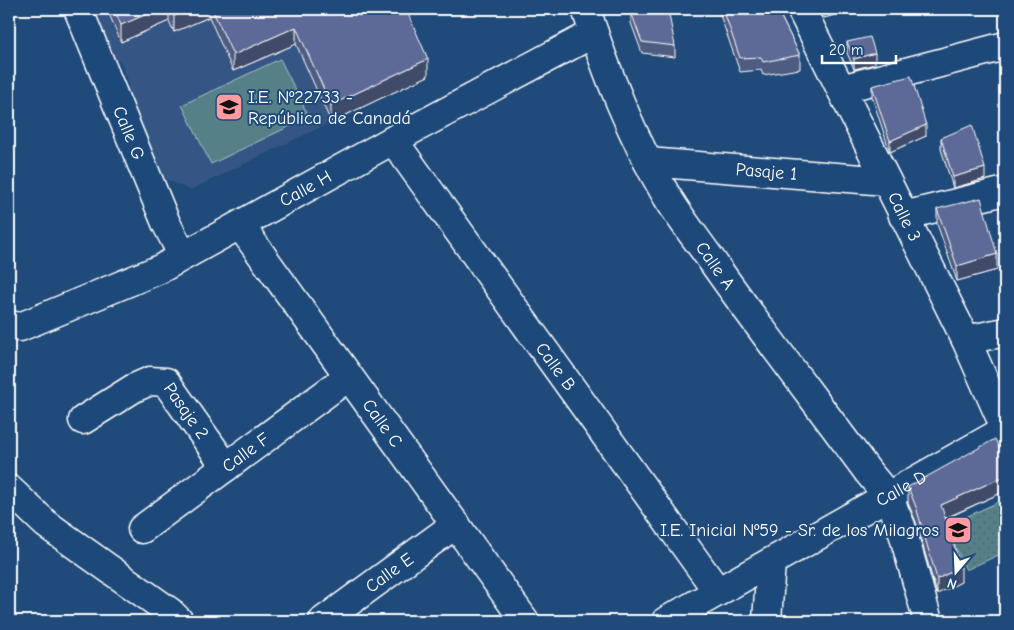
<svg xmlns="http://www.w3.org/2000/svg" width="1014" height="630" viewBox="0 0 1014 630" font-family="'Comic Neue',sans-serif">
<defs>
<pattern id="park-dots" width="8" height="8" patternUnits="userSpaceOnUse" patternTransform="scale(1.25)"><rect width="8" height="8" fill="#548088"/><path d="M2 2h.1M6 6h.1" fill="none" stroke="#50666a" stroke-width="1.8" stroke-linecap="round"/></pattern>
</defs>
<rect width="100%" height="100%" fill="#1f4a7a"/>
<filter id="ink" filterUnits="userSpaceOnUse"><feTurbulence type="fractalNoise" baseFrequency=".02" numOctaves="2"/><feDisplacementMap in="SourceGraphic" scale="10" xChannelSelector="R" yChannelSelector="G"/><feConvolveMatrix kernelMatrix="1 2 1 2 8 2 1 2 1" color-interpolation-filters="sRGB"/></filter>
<g filter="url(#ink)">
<polygon fill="#365785" points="91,9 280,9 331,122 190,190 163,178 126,92 129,83 121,62 111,57"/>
<polygon fill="#548088" stroke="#aac0c4" points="280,59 309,117 211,164 182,105"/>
<polygon fill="url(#park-dots)" stroke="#aac0c4" points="1005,499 1005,552 966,570 946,526"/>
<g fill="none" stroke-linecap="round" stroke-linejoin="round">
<g stroke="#fff" stroke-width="31">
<g id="street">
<path id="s1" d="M78,9L166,223L183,256"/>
<path id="s2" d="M586,9C605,69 633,139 665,193C680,219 700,243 717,268C766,337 818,404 868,472L888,496L901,526L928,621"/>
<path id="s3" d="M801,9L966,340L1005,428"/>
<polyline points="841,89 1005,46"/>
<path id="s4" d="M393,140L718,592"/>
<path id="s5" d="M648,162L886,181"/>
<polyline points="903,216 1005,191"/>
<path id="s6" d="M240,225L525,621"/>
<path id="s7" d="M9,325L20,327L160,269L393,140L594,33"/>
<polyline points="966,340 1005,332"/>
<path id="s8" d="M83,420L134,388L150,381L166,382L226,467"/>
<polyline points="9,489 46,524 170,612 179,621"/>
<path id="s9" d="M142,529L348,377"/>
<path id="s10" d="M323,621L456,524"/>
<path id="s11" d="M666,621L1005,430"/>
<polyline points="767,621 771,562"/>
</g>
</g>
<use href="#street" stroke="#1f4a7a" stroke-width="28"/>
</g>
<g fill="#505c82" stroke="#fff">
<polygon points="107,9 406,9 428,76 331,122 296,44 233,71 209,17 174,32 169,21 121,42"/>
<polygon points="718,9 777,9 800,55 800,69 763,75 761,70 740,72"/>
<polygon points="820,9 855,9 824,18"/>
<polygon points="631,12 675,46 675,57 642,53 631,23"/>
<polygon points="847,42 875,64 854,69 847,53"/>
<polygon points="872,86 926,136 890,152 872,97"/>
<polygon points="941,138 985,179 953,188 941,149"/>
<polygon points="937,209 997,270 957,281 937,224"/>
<polygon points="1005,461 1005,491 945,519 961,582 937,594 916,522 908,503 908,487"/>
</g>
<g fill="#414b6a" stroke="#fff">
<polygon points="159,9 169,9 169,21 121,42 121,25"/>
<polygon points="190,9 209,9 209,17 174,32 174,16"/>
<polygon points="824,9 855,9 824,18"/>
<polygon points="296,27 296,44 233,71 233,55"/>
<polygon points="875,53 875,64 854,69 854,59"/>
<polygon points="428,59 428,76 331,122 331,105"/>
<polygon points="926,125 926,136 890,152 890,141"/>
<polygon points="985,168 985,179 953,188 953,177"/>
<polygon points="997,254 997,270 957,281 957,266"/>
<polygon points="1005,476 1005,491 941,520 941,505"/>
<polygon points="961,567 961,582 937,594 937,579"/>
</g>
<g fill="#5d6b97" stroke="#fff">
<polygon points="114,9 159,9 121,25"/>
<polygon points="171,9 190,9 174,16"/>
<polygon points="212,9 406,9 428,59 331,105 296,27 233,55"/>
<polygon points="644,9 668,9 675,46 642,42 631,12"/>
<polygon points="723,9 777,9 800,55 763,62 761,57 740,58"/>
<polygon points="870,37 875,53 854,59 847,42"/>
<polygon points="911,76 926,125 890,141 872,86"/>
<polygon points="972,125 985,168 953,177 941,138"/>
<polygon points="981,198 997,254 957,266 937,209"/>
<polygon points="995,439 1005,461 1005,476 941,505 961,567 937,579 916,507 908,487"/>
</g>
</g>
<defs>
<g id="school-square" transform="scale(1.4375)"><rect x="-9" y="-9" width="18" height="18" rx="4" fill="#ff9aa2" stroke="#1f4a7a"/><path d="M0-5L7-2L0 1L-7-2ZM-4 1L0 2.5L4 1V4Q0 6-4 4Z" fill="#111"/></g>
</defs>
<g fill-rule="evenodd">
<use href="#school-square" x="229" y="107"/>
<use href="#school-square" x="958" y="530"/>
</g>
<g text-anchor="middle" stroke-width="4" stroke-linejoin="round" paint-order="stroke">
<g font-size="18" fill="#fff" stroke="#1f4a7a" text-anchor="start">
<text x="248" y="103">I.E. Nº22733 -<tspan x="248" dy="21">República de Canadá</tspan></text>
<text x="939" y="536" text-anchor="end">I.E. Inicial Nº59 - Sr. de los Milagros</text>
</g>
<g font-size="18" fill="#fff" stroke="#1f4a7a">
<text dy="6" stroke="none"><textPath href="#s1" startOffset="134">Calle G</textPath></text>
<text dy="6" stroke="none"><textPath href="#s5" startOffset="119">Pasaje 1</textPath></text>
<text dy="6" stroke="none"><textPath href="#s7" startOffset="329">Calle H</textPath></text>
<text dy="6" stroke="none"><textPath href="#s3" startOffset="232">Calle 3</textPath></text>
<text dy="6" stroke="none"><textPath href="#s2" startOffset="289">Calle A</textPath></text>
<text dy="6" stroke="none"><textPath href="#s4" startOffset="279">Calle B</textPath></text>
<text dy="6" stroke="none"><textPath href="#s8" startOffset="129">Pasaje 2</textPath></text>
<text dy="6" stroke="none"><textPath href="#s6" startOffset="244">Calle C</textPath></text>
<text dy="6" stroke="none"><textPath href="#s9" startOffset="129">Calle F</textPath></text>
<text dy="6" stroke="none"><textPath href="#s11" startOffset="270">Calle D</textPath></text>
<text dy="6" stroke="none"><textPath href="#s10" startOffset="82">Calle E</textPath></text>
</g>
</g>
<rect width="1014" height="630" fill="none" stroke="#1f4a7a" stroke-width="30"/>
<rect x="15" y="15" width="984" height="600" fill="none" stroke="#fff" stroke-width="2" filter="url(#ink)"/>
<g transform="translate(956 572) rotate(199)" stroke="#1f4a7a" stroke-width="4" paint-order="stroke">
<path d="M0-4L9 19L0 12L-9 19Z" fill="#ffffff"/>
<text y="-8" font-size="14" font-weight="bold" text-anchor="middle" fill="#ffffff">N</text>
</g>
<path d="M822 55v8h74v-8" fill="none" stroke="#ffffff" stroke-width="2.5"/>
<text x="829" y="55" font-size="15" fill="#ffffff" stroke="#1f4a7a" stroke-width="4" paint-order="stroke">20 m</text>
</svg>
